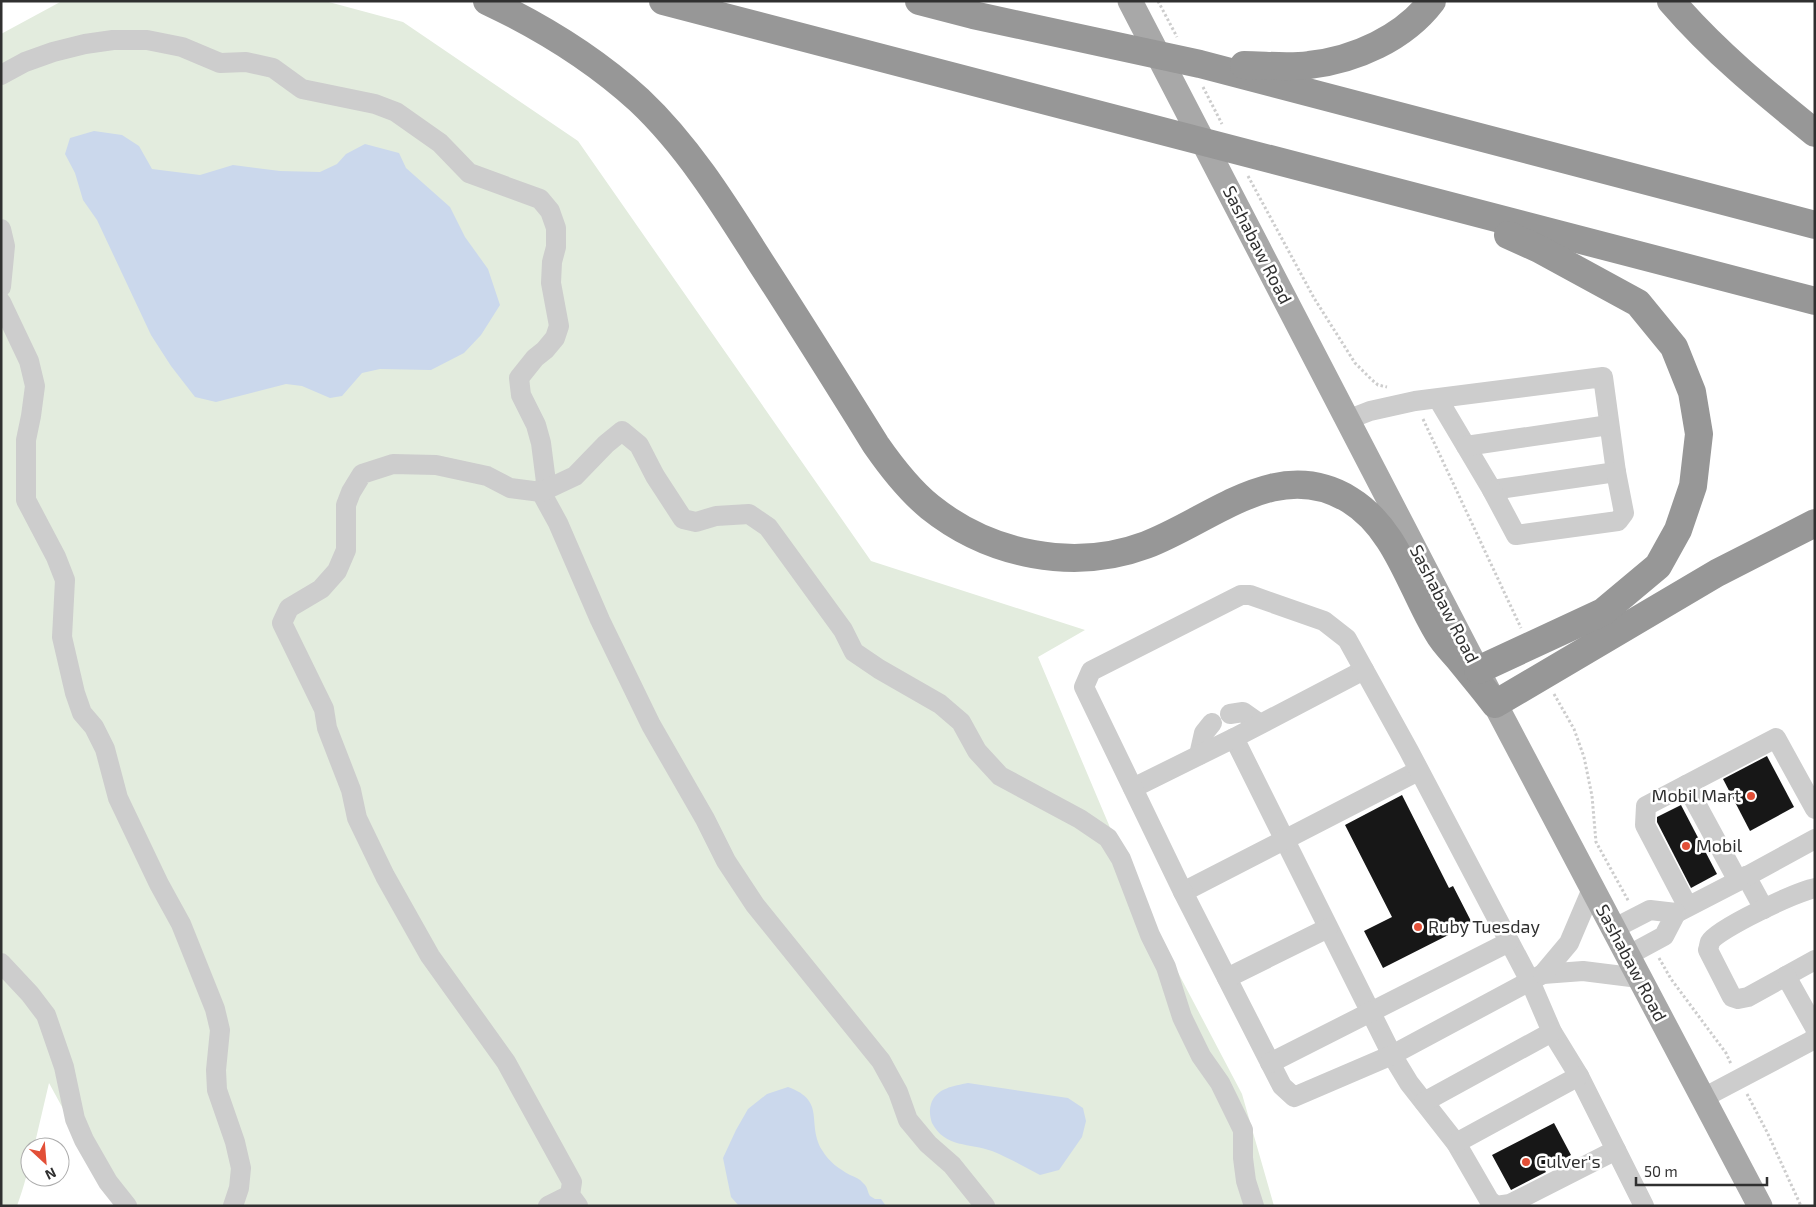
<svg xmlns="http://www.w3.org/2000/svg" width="1816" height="1207" viewBox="0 0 1816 1207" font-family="'Exo 2',sans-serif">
<rect width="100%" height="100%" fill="#fff"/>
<path fill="#e3ecde" d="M62,1H325L403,22L578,141L871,561L1085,630L1038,657L1144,908L1242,1094L1274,1206H116L49,1083L34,1147H30C30,1168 24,1186 17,1206H1V34Z"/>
<g fill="#cbd8ec">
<polygon points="94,131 122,135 139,146 152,169 200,175 233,165 280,171 320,172 337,164 346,154 365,144 399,153 406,168 450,207 465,237 488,269 500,305 481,335 464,353 431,370 380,369 362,373 342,396 330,398 302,386 286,384 216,402 195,397 171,366 151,335 97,220 83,200 75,173 65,154 70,138"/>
<path d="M968,1083L1068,1098L1083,1108L1086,1121L1082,1137L1059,1170L1040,1175C1025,1167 1009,1158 992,1151C970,1143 945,1148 932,1123C930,1117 929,1110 931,1104C936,1088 954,1086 968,1083Z"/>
<path d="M788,1087C827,1101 806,1123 822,1150C829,1162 838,1168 850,1175C855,1177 860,1179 863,1183C868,1187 867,1191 870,1196L875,1199H881L886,1206H739L731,1197L723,1158L736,1130L748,1109L767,1094Z"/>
</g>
<g fill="#171717">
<polygon points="1767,756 1794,807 1750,831 1723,779"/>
<polygon points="1402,795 1449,888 1453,886 1472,923 1383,968 1364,931 1392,917 1345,825"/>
<polygon points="1681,805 1717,874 1691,888 1657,822 1657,817"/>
<polygon points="1554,1123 1571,1155 1544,1169 1546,1172 1511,1190 1492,1155"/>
</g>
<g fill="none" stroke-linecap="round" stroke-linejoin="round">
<g stroke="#cdcdcd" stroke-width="3" stroke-dasharray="2.5 2.5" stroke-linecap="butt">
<polyline points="1158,1 1177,37"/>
<polyline points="1203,87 1222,124"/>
<polyline points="1248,176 1314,298 1355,363 1372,380 1378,385 1387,387"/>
<polyline points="1423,419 1521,628"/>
<polyline points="1554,694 1574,729 1584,757 1592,796 1596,842 1629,902"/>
<polyline points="1659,958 1671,979 1726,1053 1731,1064"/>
<polyline points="1747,1094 1767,1132 1801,1206"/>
</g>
<g stroke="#cdcdcd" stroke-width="20">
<polyline points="1,75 25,62 53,52 85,44 113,40 147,40 182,47 220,63 246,62 273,68 302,89 375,104 396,112 440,143 469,173 540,199 550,211 556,228 556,247 552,262 551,283 559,326 555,338 545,350 535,358 519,378 521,395 536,425 541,443 546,482 541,492"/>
<polyline points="1,229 5,246 1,287"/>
<polyline points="1,302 29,361 35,386 31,416 26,440 26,500 56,557 65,580 62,637 75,693 82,713 94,727 105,749 118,798 159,884 181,924 215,1009 220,1030 216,1070 217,1090 235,1142 241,1168 239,1188 233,1206"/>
<polyline points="1347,420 1370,411 1415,401 1603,377 1616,472 1492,490 1438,399"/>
<polyline points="1466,446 1609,425"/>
<polyline points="1492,490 1516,535 1618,521 1624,513 1616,472"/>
<polyline points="541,492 558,523 600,620 651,725 705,819 726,861 755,905 881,1061 898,1092 908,1120 928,1144 952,1165 985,1206"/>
<polyline points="1230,714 1243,712 1260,724"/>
<polyline points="1234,738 1392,1055 1409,1083 1456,1143 1489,1200 1496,1206 1510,1204 1616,1150"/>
<polyline points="1199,755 1204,733 1212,723"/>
<polyline points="1418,771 1183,892 1282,1086 1294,1097 1392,1055 1543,974 1583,971 1639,978"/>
<polyline points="1686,785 1776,738 1815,809"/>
<polyline points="1133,788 1234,738 1364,670"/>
<polyline points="1746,876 1764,909"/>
<polyline points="1738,881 1815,839"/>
<path d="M1815,888C1798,891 1717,929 1710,942C1709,945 1709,947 1708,950L1732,997L1738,999L1748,997L1815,960"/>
<polyline points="1183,892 1084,687 1091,671 1241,595 1250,595 1324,621 1347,639 1409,751 1530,981 1552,1032 1579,1076 1644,1206"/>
<polyline points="1676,913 1738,881 1686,785 1646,806 1645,825 1688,907"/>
<polyline points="1613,929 1650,910 1676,913 1664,936 1627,956"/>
<polyline points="1,963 30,994 46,1015 64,1067 75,1119 84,1140 108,1182 127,1206"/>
<polyline points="1543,974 1569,943 1592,889"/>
<polyline points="1786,976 1815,1028"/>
<polyline points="1227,978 1328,928"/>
<polyline points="1270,1063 1509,942"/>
<polyline points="1703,1098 1811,1041 1815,1037"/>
<polyline points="1424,1102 1552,1032"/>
<polyline points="1456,1143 1579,1076"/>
<polyline points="548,1206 570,1195"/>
<polyline points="578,1206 570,1195 572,1182 506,1062 430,956 385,876 357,818 351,790 327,728 324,709 282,623 289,608 321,589 337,571 346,550 346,505 351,492 362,474 393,464 436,465 487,476 510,488 541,492 575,476 606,444 622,431 639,445 655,476 683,519 696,522 716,516 749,514 768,527 843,630 854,652 879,669 940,704 961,722 977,751 1000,776 1080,819 1108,838 1121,859 1150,935 1166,967 1182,1017 1201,1056 1220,1083 1243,1130 1243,1158 1246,1181 1254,1206"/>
</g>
<polyline stroke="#a8a8a8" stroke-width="25" points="1130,1 1495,704 1760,1206"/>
<g stroke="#979797" stroke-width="28">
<path d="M487,1C542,27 594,59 639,100C688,146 725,206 761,263C800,323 838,384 876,445C892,468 909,490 930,507C990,555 1074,572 1146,545C1212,520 1278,455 1350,500C1397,529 1411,589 1438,633C1443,642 1451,650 1458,658C1470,673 1483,688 1495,704L1717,573L1815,523"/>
<polyline points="663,1 1815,301"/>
<polyline points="919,1 973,15 1200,64 1815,225"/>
<path d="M1671,1C1715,52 1763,91 1815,133"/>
<path d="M1244,65C1265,65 1288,68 1309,65C1355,60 1404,38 1432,1"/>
<polyline points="1478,670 1603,612 1658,566 1678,530 1693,486 1699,434 1692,392 1674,347 1638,303 1539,249 1508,235"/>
</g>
</g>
<g fill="#e24f37" stroke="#fff" stroke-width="2">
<circle cx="1751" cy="796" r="5"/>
<circle cx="1686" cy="846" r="5"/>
<circle cx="1418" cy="927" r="5"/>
<circle cx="1526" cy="1162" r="5"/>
</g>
<g text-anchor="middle" stroke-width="5" stroke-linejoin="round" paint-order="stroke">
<g font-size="18" fill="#303030" stroke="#fff">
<text transform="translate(1257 245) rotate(63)" y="6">Sashabaw Road</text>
<text transform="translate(1444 604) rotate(63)" y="6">Sashabaw Road</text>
<text transform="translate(1631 963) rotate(62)" y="6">Sashabaw Road</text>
</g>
<g font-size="18" fill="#303030" stroke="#fff" text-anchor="start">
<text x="1741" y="802" text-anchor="end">Mobil Mart</text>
<text x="1696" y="852">Mobil</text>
<text x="1428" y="933">Ruby Tuesday</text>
<text x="1536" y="1168">Culver's</text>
</g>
</g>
<rect width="1816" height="1207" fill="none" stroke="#303030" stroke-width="5"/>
<g transform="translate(45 1162) rotate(154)"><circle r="24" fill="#ffffff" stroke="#acacac"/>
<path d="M0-4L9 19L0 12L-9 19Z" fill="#e24f37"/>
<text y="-8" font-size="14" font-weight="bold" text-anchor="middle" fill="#303030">N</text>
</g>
<path d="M1636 1177v8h131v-8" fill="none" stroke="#303030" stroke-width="2.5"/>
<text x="1644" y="1177" font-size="15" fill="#303030" stroke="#ffffff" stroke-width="4" paint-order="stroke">50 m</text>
</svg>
